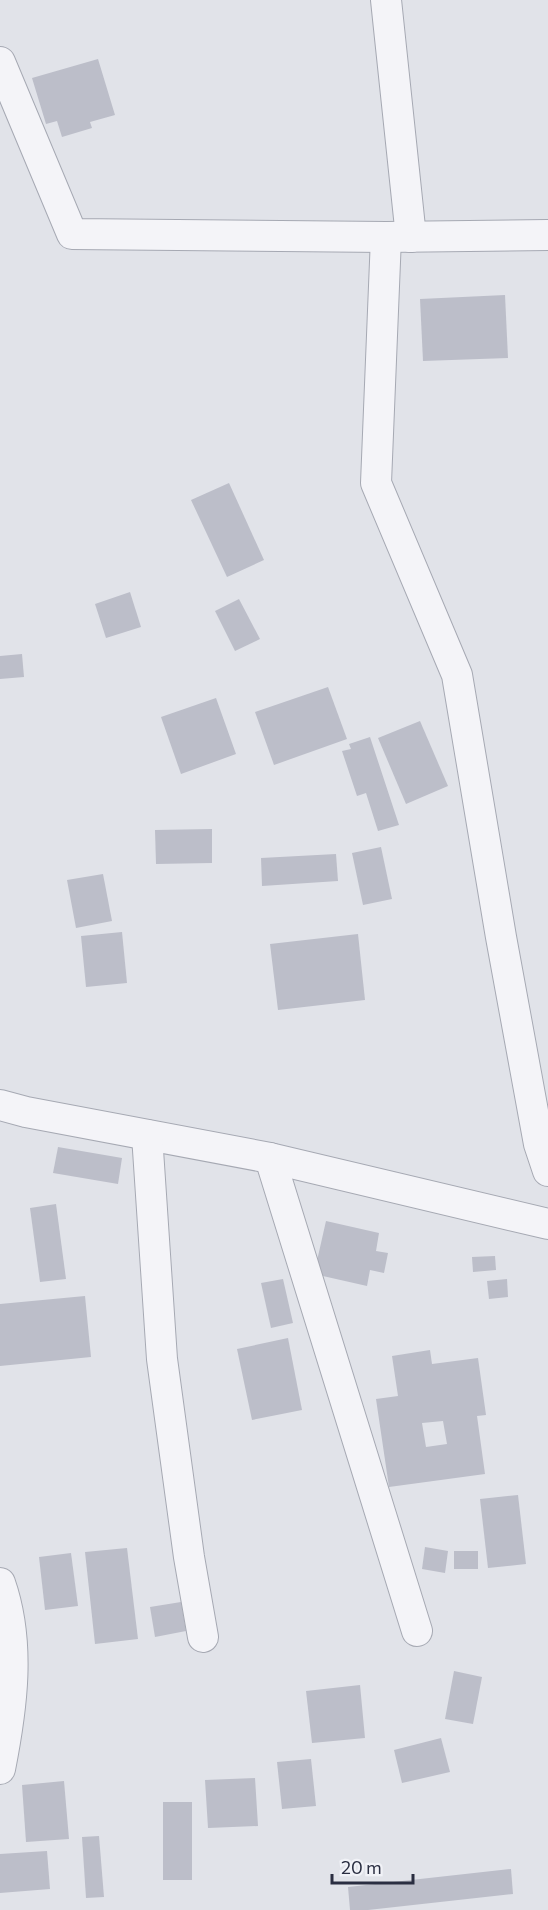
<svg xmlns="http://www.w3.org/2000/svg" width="548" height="1910" viewBox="0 0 548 1910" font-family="Commissioner,sans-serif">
<rect width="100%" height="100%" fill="#e1e3e9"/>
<g fill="#bcbec9" fill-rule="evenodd">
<polygon points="98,59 115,115 90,122 92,128 62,137 57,121 46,124 32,78"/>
<polygon points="505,295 508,358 423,361 420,299"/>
<polygon points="229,483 264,560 227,577 191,500"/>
<polygon points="130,592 141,627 106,638 95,604"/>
<polygon points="239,599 260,639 235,651 215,611"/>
<polygon points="22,654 24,677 0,679 0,656"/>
<polygon points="328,687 347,739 274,765 255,712"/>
<polygon points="216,698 236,754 181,774 161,717"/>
<polygon points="420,721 448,786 406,804 378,738"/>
<polygon points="370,737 399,825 378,831 366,793 357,796 342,751 351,749 349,744"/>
<polygon points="212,829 212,863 156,864 155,830"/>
<polygon points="381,847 392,899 363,905 352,853"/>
<polygon points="336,854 338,881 262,886 261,858"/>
<polygon points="103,874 112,921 76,928 67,880"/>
<polygon points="122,932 127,983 86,987 81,936"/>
<polygon points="358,934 365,1000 278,1010 270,944"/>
<polygon points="58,1147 122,1158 118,1184 53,1173"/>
<polygon points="56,1204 66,1279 40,1282 30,1208"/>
<polygon points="326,1221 379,1233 376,1251 388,1253 384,1273 370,1270 367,1286 314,1274"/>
<polygon points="495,1256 496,1270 473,1272 472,1257"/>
<polygon points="283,1279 293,1323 271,1328 261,1283"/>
<polygon points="507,1279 508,1297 489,1299 487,1281"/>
<polygon points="85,1296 91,1357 0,1366 0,1304"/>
<polygon points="288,1338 302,1410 252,1420 237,1349"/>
<path d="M430,1350L432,1364L478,1358L486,1415L477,1416L485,1474L389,1487L376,1399L398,1396L392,1356ZM443,1421L447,1444L426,1447L422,1423Z"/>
<polygon points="518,1495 526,1564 488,1568 480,1499"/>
<polygon points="425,1547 448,1551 445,1573 422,1569"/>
<polygon points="127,1548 138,1639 95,1644 85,1552"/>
<rect x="454" y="1551" width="24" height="18"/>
<polygon points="71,1553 78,1606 45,1610 39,1557"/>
<polygon points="181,1602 186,1631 155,1637 150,1607"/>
<polygon points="454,1671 482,1677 473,1724 445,1719"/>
<polygon points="360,1685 365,1738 312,1743 306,1691"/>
<polygon points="441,1738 450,1772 402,1783 394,1750"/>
<polygon points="311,1759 316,1806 282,1809 277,1762"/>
<polygon points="255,1778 258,1826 208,1828 205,1780"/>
<polygon points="64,1781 69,1839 26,1842 22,1785"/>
<rect x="163" y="1802" width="29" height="78"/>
<polygon points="99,1836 104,1897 86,1898 82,1837"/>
<polygon points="47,1851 50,1889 0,1893 0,1854"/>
<polygon points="511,1869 513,1894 368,1910 350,1910 348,1887"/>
</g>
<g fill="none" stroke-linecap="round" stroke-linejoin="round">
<g stroke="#a6a9b3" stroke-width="32">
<g id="minor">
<polyline points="386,0 411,237"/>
<polyline points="0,62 72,234 386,237 548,235"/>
<polyline points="386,237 376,483 457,675 501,937 539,1144 548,1171"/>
<polyline points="0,1105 26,1112 270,1158 548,1224"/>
<polyline points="147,1135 162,1359 189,1557 203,1637"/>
<polyline points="270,1158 417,1631"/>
<path d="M0,1583C21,1643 12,1708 0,1769"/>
</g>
</g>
<use href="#minor" stroke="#f4f4f8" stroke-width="30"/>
</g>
<path d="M332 1874v9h81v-9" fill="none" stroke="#2a2e41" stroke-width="3"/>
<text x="341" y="1874" font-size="18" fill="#2a2e41" stroke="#f1f2f7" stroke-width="4.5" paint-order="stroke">20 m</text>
</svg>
